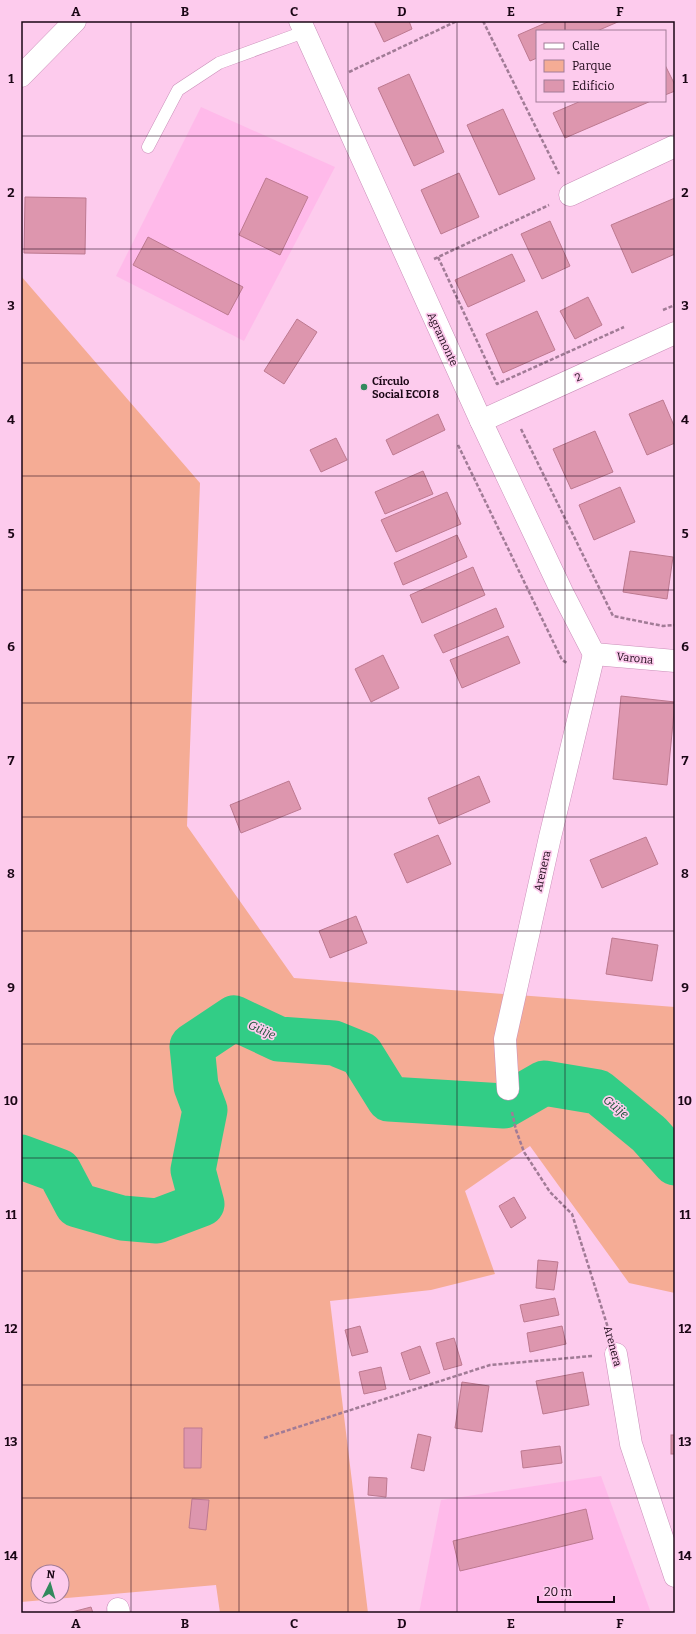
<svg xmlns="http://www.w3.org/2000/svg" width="696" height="1634" viewBox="0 0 696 1634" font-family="Bitter,serif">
<rect width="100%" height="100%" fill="#fdcbed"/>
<g fill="#ffbaea">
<polygon points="201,107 335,167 244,341 116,276"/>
<polygon points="601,1476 651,1613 419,1613 441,1500"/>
</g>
<path fill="#f5ac95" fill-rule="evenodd" d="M21,276L200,483L187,826L294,978L675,1007V1293L629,1283L530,1146L465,1191L495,1274L431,1290L330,1301L368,1613H220L216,1585L21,1602ZM38,1572H62V1596H38Z"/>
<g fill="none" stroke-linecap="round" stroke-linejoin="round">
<polyline stroke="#32cd86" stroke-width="45" points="21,1157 59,1171 77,1205 122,1218 157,1221 202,1204 193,1170 205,1110 196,1086 192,1046 234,1018 279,1039 334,1043 361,1054 389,1099 504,1106 544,1083 598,1092 649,1134 675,1163"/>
</g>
<g fill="#dd96ae" stroke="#bd7990">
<polygon points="374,21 409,21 412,29 384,42"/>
<polygon points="550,21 620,21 597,31 537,31 537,58 530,61 518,35"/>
<polygon points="665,65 675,85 675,91 665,95"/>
<polygon points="409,74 444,152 414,166 378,88"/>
<polygon points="581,101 651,101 565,138 553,113"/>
<polygon points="503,109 535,179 499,195 467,125"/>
<polygon points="459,173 479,217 441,234 421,190"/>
<polygon points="266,178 308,197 280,255 239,235"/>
<polygon points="25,197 86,198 85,254 24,253"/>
<polygon points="675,198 675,254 632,273 611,225"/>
<polygon points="550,221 570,266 542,279 521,234"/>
<polygon points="148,237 243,287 228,315 133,265"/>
<polygon points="512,254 525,281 468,307 455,280"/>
<polygon points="588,297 602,325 575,339 560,311"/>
<polygon points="537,311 555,350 503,373 486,334"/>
<polygon points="297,319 317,332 284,384 264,371"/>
<polygon points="663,400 675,428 675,443 647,455 629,414"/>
<polygon points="438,414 445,430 393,455 386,440"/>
<polygon points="595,431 613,472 571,489 553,449"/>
<polygon points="336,438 347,460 321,472 310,450"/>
<polygon points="423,471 433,494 385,514 375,492"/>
<polygon points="620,487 635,522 594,540 579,505"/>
<polygon points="447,492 461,524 396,552 381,520"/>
<polygon points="457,535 467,557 403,585 394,563"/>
<polygon points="630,551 673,557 667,599 623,592"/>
<polygon points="473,567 485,595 422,623 410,595"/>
<polygon points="496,608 504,627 443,653 434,635"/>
<polygon points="508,636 520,663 462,688 450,660"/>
<polygon points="383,655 399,688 371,702 355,669"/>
<polygon points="621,696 675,702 667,785 613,779"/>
<polygon points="479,776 490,802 439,824 428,798"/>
<polygon points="289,781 301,809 241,833 230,805"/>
<polygon points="438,835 451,864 407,883 394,854"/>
<polygon points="646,837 658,864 602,888 590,860"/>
<polygon points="356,916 367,943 330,958 319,931"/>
<polygon points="612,938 658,945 652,981 606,974"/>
<polygon points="514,1197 526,1218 511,1228 499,1206"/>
<polygon points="538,1260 558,1262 554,1290 536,1288"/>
<polygon points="555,1298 559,1315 524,1322 520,1305"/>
<polygon points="360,1326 368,1352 352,1356 345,1330"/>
<polygon points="562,1326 566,1344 530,1352 527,1333"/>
<polygon points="454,1338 462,1365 444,1370 436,1343"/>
<polygon points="420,1346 430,1373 410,1380 401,1353"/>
<polygon points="381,1367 386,1389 364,1394 359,1372"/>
<polygon points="583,1372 589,1405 543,1414 536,1381"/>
<polygon points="462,1382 489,1386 482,1432 455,1428"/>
<polygon points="184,1428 202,1428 201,1468 184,1468"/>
<polygon points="418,1434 431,1437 424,1471 411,1468"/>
<rect x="671" y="1435" width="4" height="19"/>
<polygon points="560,1446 562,1463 523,1468 521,1451"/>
<polygon points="369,1477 387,1478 386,1497 368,1495"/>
<polygon points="192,1499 209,1500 206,1530 189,1528"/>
<polygon points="586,1509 593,1539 460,1571 453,1541"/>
<polygon points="91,1607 93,1613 68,1613"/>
</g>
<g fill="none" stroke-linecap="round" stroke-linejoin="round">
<g stroke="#ca8fb9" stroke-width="13">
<polyline id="lane" points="148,147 178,90 219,63 304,32"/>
</g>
<g stroke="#ca8fb9" stroke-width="23">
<g id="street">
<polyline points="300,21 481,421 562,592 594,654"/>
<polyline points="21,76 75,21"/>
<polyline points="570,195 675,146"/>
<polyline points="481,421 675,333"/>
<polyline points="594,654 675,661"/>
<polyline points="508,1089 505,1039 550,837 594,654"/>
<polyline points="616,1354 631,1444 675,1576"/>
<polyline points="118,1609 119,1613"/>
</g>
</g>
<g stroke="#a17b96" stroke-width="2.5" stroke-dasharray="4 2" stroke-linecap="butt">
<polyline points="483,21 559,174"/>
<polyline points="349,72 457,21"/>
<polyline points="438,257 497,384 624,327"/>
<polyline points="434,259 549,205"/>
<polyline points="663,310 675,305"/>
<polyline points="521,429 613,616 663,626 675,625"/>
<polyline points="458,445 562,660 567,663"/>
<polyline points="512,1112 516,1130 524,1152 550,1192 572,1214 609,1331"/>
<polyline points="264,1438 490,1365 592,1356"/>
</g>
<use href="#lane" stroke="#fff" stroke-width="12"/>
<use href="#street" stroke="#fff" stroke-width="22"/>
</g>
<path fill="none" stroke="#1a0615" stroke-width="1" stroke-opacity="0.55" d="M131,21V1613M239,21V1613M348,21V1613M457,21V1613M565,21V31M565,101V1613M21,136H675M21,249H675M21,363H675M21,476H675M21,590H675M21,703H675M21,817H675M21,931H675M21,1044H675M21,1158H675M21,1271H675M21,1385H675M21,1498H675"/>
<circle fill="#33895d" stroke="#fdcbed" stroke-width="1.5" cx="364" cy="387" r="4"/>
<g text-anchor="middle" stroke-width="3.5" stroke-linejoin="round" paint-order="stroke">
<g font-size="11" fill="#1a0615" stroke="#fdcbed">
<text transform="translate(443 339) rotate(65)" y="4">Agramonte</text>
<text transform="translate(578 377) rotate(-24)" y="4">2</text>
<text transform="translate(635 658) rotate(6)" y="4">Varona</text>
<text transform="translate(542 871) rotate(-77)" y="4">Arenera</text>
<text transform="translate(613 1346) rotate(75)" y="4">Arenera</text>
</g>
<g font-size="11" font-weight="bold" fill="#1a0615" stroke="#fdcbed" text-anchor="start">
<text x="372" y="385">Círculo<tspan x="372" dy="13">Social ECOI 8</tspan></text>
</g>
<g font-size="12" font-style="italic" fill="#1a5337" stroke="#fdcbed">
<text transform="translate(262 1030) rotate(24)" y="4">Güije</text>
<text transform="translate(616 1107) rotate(39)" y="4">Güije</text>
</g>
</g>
<rect width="696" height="1634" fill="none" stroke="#fdcbed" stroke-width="44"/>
<rect x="536" y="30" width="130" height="72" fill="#fdcbed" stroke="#a27c97"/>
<rect x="544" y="43" width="20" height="6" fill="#ffffff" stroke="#a27c97"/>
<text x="572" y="50" font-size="12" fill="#1a0615">Calle</text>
<rect x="544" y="60" width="20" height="12" fill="#f5ac95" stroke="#a27c97"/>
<text x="572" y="70" font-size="12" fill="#1a0615">Parque</text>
<rect x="544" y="80" width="20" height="12" fill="#dd96ae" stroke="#a27c97"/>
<text x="572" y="90" font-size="12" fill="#1a0615">Edificio</text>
<g transform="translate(50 1584) rotate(5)"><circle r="19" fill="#fdcbed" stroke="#a27c97"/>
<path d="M0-3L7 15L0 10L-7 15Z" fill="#33895d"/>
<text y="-6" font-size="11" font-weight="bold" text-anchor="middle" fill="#1a0615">N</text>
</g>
<path d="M538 1596v6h76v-6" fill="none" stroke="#1a0615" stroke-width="2"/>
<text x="544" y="1596" font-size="12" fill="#1a0615" stroke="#fdcbed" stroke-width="3" paint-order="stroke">20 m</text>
<rect x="22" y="22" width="652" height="1590" fill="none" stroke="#1a0615" stroke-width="1.5"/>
<g font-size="13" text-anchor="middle" font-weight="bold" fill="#1a0615">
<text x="76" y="16">A</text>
<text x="185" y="16">B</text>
<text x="294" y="16">C</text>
<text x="402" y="16">D</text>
<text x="511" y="16">E</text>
<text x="620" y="16">F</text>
<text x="11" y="83">1</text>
<text x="685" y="83">1</text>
<text x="11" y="197">2</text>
<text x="685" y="197">2</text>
<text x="11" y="310">3</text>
<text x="685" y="310">3</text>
<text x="11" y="424">4</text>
<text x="685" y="424">4</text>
<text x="11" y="538">5</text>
<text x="685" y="538">5</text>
<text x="11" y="651">6</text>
<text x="685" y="651">6</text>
<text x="11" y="765">7</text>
<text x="685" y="765">7</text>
<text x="11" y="878">8</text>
<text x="685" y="878">8</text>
<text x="11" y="992">9</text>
<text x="685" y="992">9</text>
<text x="11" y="1105">10</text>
<text x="685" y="1105">10</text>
<text x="11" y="1219">11</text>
<text x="685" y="1219">11</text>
<text x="11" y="1333">12</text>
<text x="685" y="1333">12</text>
<text x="11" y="1446">13</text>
<text x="685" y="1446">13</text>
<text x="11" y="1560">14</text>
<text x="685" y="1560">14</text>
<text x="76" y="1628">A</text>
<text x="185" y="1628">B</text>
<text x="294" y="1628">C</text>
<text x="402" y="1628">D</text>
<text x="511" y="1628">E</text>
<text x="620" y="1628">F</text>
</g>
</svg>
